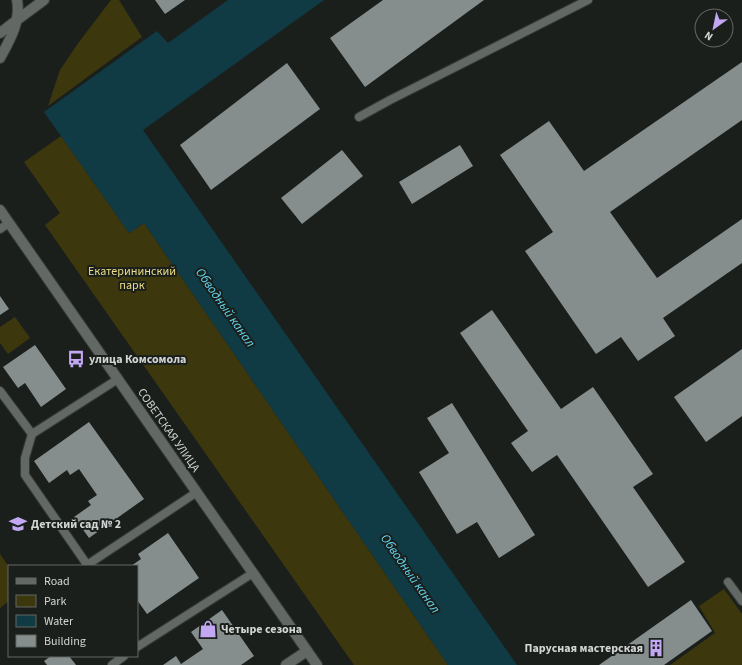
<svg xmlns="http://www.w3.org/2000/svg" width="742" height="665" viewBox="0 0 742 665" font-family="'Source Sans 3',sans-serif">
<rect width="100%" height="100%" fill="#1a1f1c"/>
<g fill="#3d370e">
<polygon points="111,0 119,0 142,37 48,106 60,70 79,42"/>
<polygon points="61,136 129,233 144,223 448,665 354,665 45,225 60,213 24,162"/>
<polygon points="15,317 30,338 8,354 0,343 0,327"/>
<polygon points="0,554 9,567 9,601 0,608"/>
<polygon points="724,589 742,614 742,665 670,665 715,633 699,606"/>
</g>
<polygon fill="#113b44" points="228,0 324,0 143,130 517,665 448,665 144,223 129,233 44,112 157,31 168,43"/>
<g fill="#868e8d">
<polygon points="155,0 185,0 165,14"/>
<polygon points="383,0 484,0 365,87 330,38"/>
<polygon points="742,62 742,120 610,212 657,278 742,219 742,263 663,318 675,336 638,361 621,337 596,354 525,251 553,232 500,155 549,121 584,171"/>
<polygon points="287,63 320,109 211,190 180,145"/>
<polygon points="460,145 473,166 412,204 399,182"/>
<polygon points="342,150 363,176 302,224 281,198"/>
<polygon points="0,296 9,309 0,315"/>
<polygon points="492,310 561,409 593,387 653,474 633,487 685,562 648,587 557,455 532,472 511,443 528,431 460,333"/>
<polygon points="35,345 66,389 41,407 25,383 18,388 3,367"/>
<polygon points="742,349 742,416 706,442 674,397"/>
<polygon points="452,403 535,535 499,558 477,522 457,534 419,472 449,453 427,418"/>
<polygon points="89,422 144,499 89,538 74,517 91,505 88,501 97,495 79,469 70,475 67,470 49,483 34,461"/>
<polygon points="168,533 199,578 147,614 137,600 137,566 131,566 141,559 138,554"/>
<polygon points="691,600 712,631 664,665 599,665"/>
<polygon points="222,610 254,656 241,665 163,665 176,656 181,664 203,649 191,632"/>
<polygon points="51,656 69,656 76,665 47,665 44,661"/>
</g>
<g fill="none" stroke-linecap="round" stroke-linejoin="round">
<g stroke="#363a37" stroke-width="10">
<g id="service">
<polyline points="359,117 390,100 588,0"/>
<polyline points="0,229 9,223"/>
<polyline points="0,391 32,434 25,458 25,475 88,566"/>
<polyline points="32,434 118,379"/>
<polyline points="87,565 197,492"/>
<polyline points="728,582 742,601"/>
<polyline points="137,647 253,573"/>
<polyline points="112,665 124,656"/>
</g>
</g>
<g stroke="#363a37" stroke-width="12">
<g id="minor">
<polyline points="17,20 44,0"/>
<polyline points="286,665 307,651"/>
</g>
</g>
<g stroke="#363a37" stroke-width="12">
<g id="tertiary">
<polyline points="0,33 17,20"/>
<path d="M0,58C10,40 21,21 17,0"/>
<polyline points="0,210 317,665"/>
</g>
</g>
<use href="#service" stroke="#626864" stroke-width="8"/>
<use href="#minor" stroke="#626864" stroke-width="10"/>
<use href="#tertiary" stroke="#626864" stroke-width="10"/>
</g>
<defs>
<g id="bus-bare" transform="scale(1.38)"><path d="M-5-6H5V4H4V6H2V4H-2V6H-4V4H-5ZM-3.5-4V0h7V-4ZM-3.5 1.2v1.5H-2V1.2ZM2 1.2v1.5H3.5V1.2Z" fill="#c2a8f3" stroke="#1a1f1c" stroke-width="2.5" paint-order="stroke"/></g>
<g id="school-bare" transform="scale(1.38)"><path d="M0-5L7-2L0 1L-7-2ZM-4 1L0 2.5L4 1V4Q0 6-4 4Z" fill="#c2a8f3" stroke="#1a1f1c" stroke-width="2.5" paint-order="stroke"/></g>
<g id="shop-bare" transform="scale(1.38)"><path d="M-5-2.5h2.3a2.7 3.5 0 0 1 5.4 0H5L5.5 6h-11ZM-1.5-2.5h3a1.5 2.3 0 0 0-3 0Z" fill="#c2a8f3" stroke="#1a1f1c" stroke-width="2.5" paint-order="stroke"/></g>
<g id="building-bare" transform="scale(1.38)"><path d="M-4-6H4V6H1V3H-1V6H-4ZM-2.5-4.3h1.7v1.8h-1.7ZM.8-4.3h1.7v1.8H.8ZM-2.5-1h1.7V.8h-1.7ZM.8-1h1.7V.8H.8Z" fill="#c2a8f3" stroke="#1a1f1c" stroke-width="2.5" paint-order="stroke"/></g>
</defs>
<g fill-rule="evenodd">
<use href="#bus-bare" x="76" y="359"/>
<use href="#school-bare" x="18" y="524"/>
<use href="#shop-bare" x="208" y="629"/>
<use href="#building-bare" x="656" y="648"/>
</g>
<g text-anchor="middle" stroke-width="4" stroke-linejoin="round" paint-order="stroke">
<g font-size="12" fill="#ebdd86" stroke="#1a1f1c">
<text x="132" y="275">Екатерининский<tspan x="132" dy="14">парк</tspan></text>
</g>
<g font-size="12" font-weight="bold" fill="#d2d5d3" stroke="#1a1f1c" text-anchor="start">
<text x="89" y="363">улица Комсомола</text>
<text x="31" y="528">Детский сад № 2</text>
<text x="221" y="633">Четыре сезона</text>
<text x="643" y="652" text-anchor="end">Парусная мастерская</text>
</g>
<g font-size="12" fill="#d2d5d3" stroke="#1a1f1c">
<text transform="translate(169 430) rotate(55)" y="4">СОВЕТСКАЯ УЛИЦА</text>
</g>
<g font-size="13" font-style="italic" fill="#61d5ef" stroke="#1a1f1c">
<text transform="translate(226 307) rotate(55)" y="5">Обводный канал</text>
<text transform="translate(411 573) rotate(55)" y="5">Обводный канал</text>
</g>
</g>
<rect x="8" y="565" width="130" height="92" fill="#1a1f1c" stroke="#646865"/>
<rect x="16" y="578" width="20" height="6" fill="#626864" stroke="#646865"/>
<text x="44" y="585" font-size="12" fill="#d2d5d3">Road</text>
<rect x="16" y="595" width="20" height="12" fill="#3d370e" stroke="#646865"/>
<text x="44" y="605" font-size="12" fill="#d2d5d3">Park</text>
<rect x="16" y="615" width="20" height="12" fill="#113b44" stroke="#646865"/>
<text x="44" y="625" font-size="12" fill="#d2d5d3">Water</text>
<rect x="16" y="635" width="20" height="12" fill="#868e8d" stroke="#646865"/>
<text x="44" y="645" font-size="12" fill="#d2d5d3">Building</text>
<g transform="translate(714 28) rotate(213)"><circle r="19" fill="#1a1f1c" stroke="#646865"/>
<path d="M0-3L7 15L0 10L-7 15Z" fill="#c2a8f3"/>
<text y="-6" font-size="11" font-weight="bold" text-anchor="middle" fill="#d2d5d3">N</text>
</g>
</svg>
